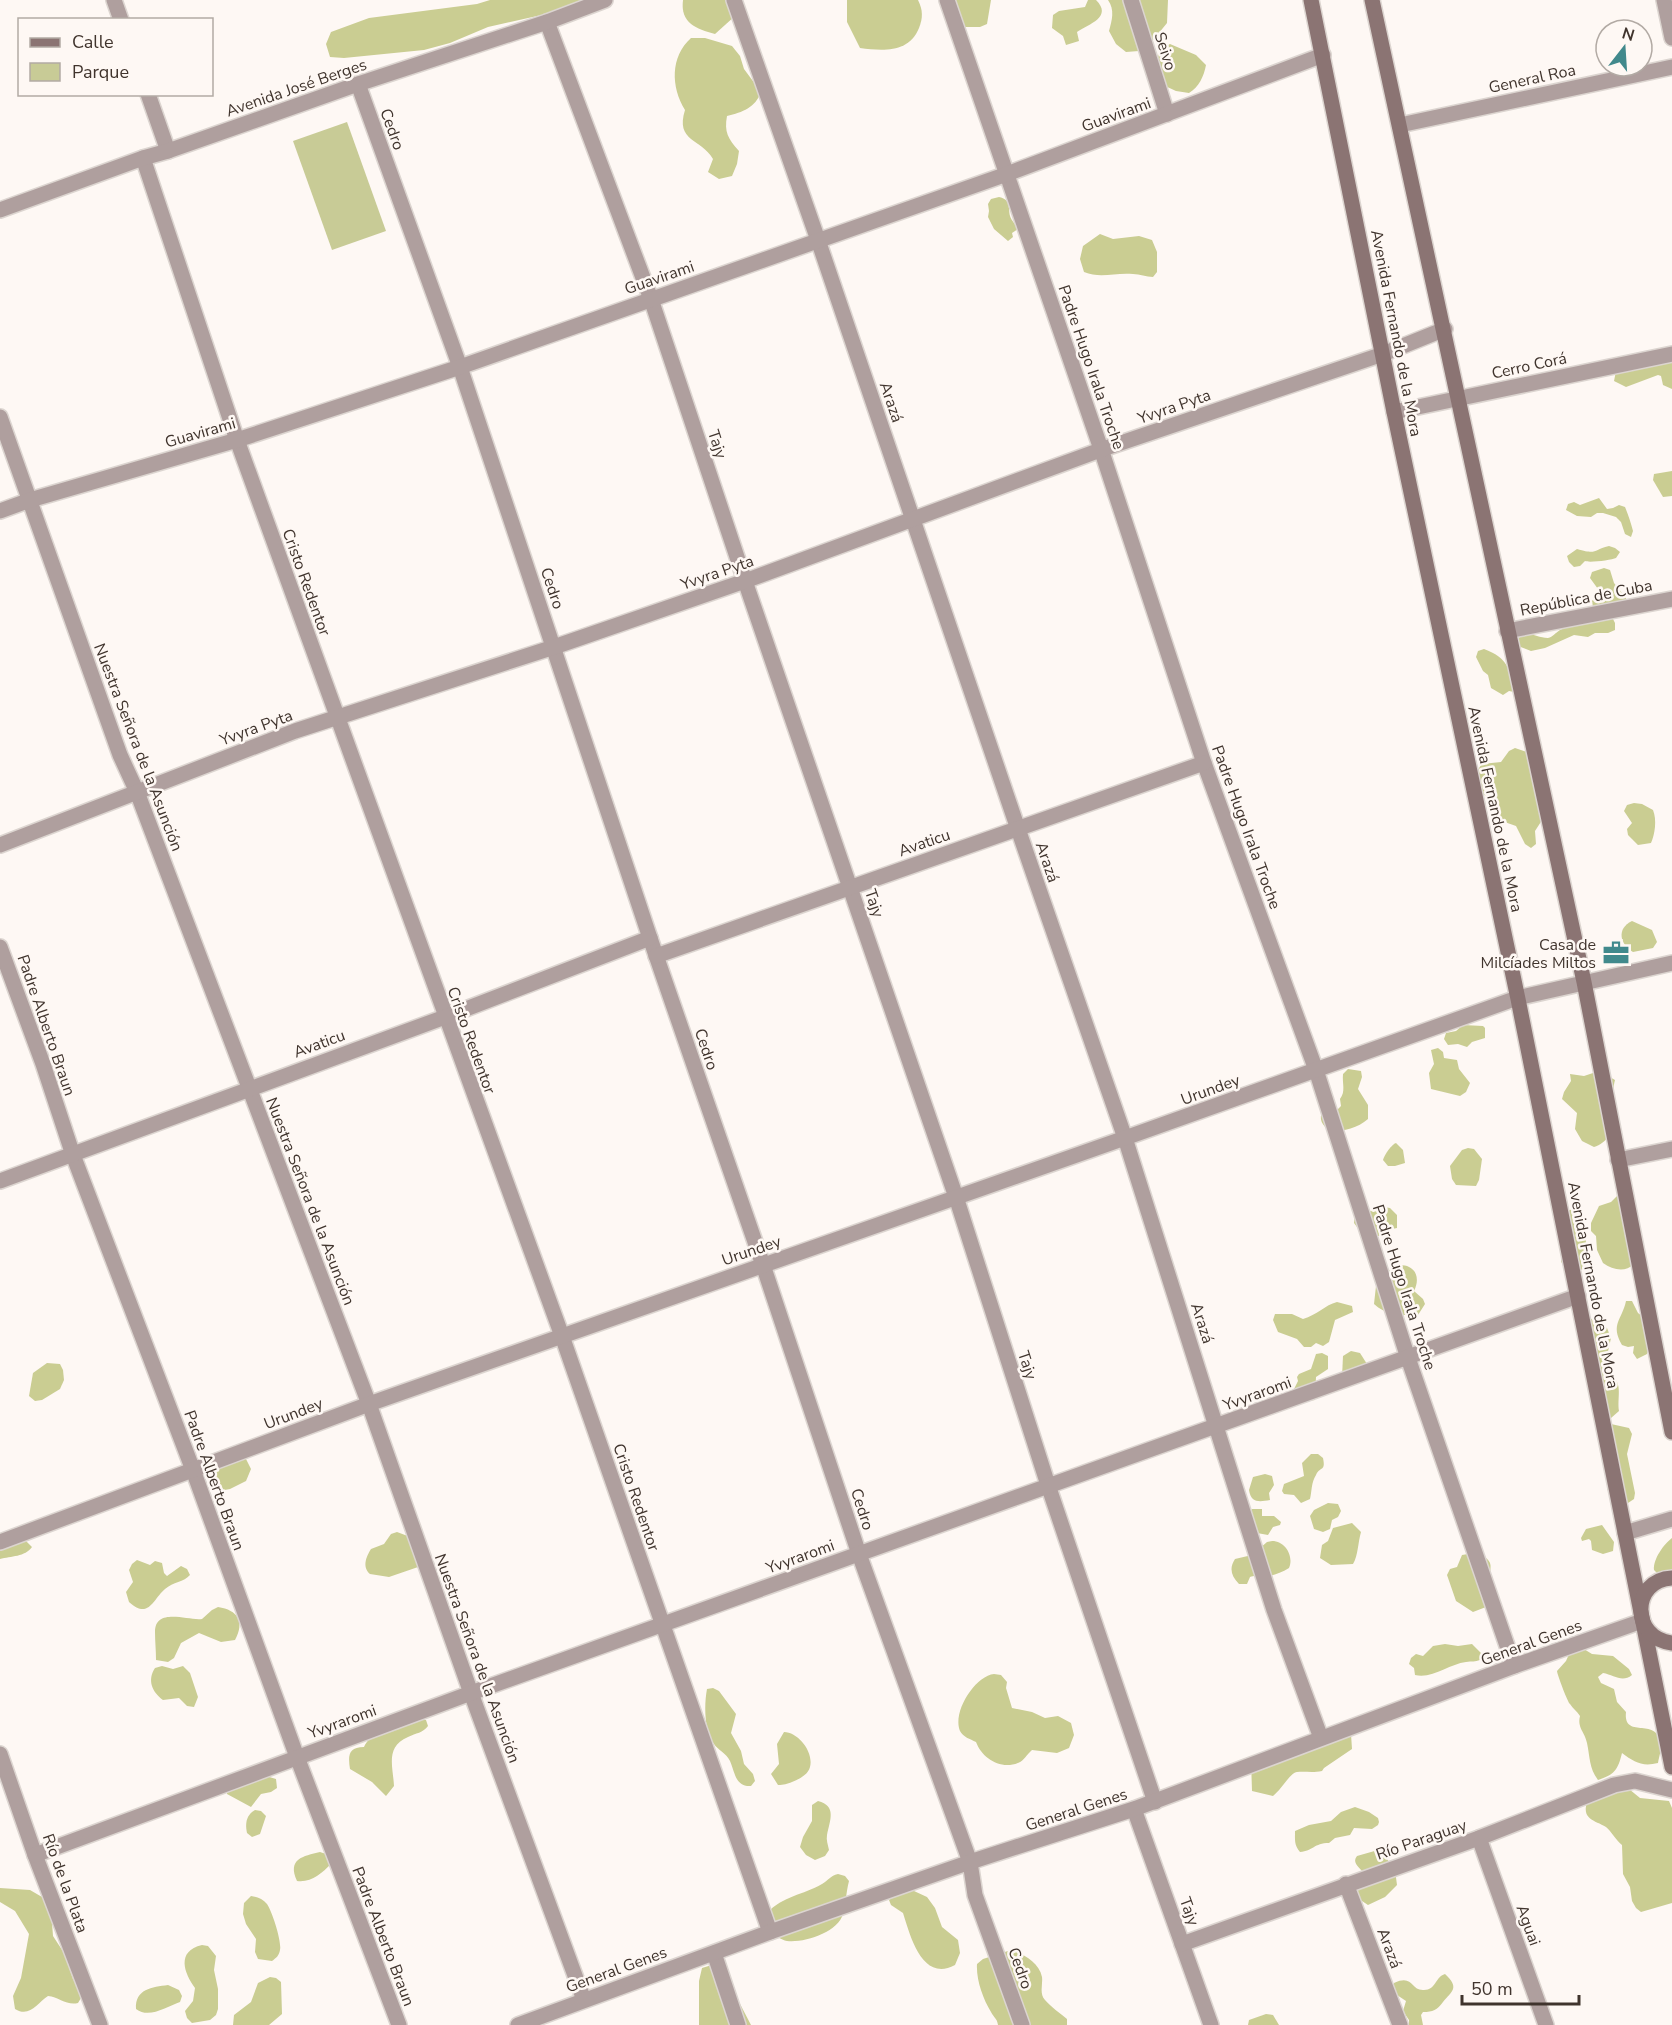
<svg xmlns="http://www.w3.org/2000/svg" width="1672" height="2025" viewBox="0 0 1672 2025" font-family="'Nunito Sans',sans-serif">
<rect width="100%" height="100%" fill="#fef8f4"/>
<polygon fill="#c8cb96" points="347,122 386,231 332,250 293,141"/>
<g fill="#cacd92">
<polygon points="490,0 590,0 564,10 488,27 450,43 424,50 344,58 330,57 326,44 331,32 369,18 477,4"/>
<path d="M683,0H739L735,16L715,34C696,29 680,23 683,0Z"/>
<path d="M847,0H918C923,10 923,18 919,28C909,53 883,51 860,48L847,22Z"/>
<polygon points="948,0 991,0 987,24 980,27 959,27"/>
<path d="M1088,0H1096C1113,17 1089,24 1077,32L1079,41L1066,45L1063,36L1052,28L1053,15L1059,11L1085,7Z"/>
<path d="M1108,0H1168L1167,23L1150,44L1139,51L1126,52L1116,44L1109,31C1112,20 1115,10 1108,0Z"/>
<path d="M691,38H705L732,46L740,56L744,69L761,92C755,108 743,112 727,116C724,132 728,139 739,151L737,164L732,176L719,179L708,172L713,159C701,138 675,142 685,110C671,87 670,57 691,38Z"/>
<path d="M1170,44L1196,55L1206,65C1204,76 1199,87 1189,93L1176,91L1163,85L1165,82C1159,73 1157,62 1159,50Z"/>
<path d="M999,197C1011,200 1008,206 1010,216C1011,220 1016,225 1018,229L1012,233L1013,237L1008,241L994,229L988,217L989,211L988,204L991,199Z"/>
<path d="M1100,234L1113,239L1139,236L1152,240L1157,252V272L1153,277C1146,277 1140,274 1133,274C1116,272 1101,279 1084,272L1080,259L1083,246Z"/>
<polygon points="1672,358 1672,389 1663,385 1661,376 1658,375 1626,387 1614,381 1616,371"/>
<polygon points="1672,471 1672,496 1663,497 1653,480 1654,474"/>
<path d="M1599,498L1607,509L1613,508L1619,505L1625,507C1628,514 1631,523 1633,531L1631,537L1625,534L1621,522L1616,517L1603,513H1597L1591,517L1577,516L1566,510L1568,504L1574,502L1580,505Z"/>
<path d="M1609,546L1615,548L1620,552L1616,558C1612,560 1589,563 1585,561L1580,566L1574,567L1569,562L1567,556L1577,549C1598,555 1592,550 1609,546Z"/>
<polygon points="1604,568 1610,570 1614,583 1626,598 1625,604 1593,607 1592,601 1596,596 1598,589 1590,578 1592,572"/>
<path d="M1612,617L1615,623V630L1608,633H1595L1588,637L1574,635L1545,648L1531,651L1518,646L1517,640C1527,628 1535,638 1548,638C1553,637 1555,633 1560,630C1577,622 1594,619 1612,617Z"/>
<path d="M1484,649C1508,658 1510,669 1514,692L1509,691L1503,695L1491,688L1488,675L1483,671L1476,657L1478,651Z"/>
<path d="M1515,748L1533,754L1546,814L1535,831L1536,844L1531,848L1525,844L1516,826C1503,821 1482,817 1493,799L1482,794V787L1477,783C1475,775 1477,770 1482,764L1501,762L1509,751Z"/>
<path d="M1634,803L1642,804L1653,810C1657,820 1655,834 1651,843L1638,845L1628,835L1627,829L1632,823L1624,811L1627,805Z"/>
<path d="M1632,921L1652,930L1657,942L1653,948L1633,952C1620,944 1616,929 1632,921Z"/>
<polygon points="1463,1025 1483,1026 1485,1028 1485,1038 1472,1042 1467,1047 1458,1044 1448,1045 1444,1039 1446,1033 1456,1031"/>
<polygon points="1438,1048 1443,1052 1444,1058 1457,1060 1459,1069 1470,1083 1466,1092 1460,1096 1431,1089 1429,1073 1434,1064 1431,1050"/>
<path d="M1348,1069L1361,1071L1362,1077L1358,1089L1368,1105V1119C1358,1128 1344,1131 1331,1132C1322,1125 1318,1120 1323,1109L1336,1111L1341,1106L1340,1099C1346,1091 1342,1084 1343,1074Z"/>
<path d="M1596,1072L1603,1073L1615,1080C1611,1094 1613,1125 1609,1135C1606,1141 1600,1145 1594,1147L1582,1141L1575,1129L1577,1113L1562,1099L1564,1092L1571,1081L1570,1074L1584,1076Z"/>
<path d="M1396,1143L1403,1150L1405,1163L1395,1166H1388L1383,1160C1384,1155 1392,1144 1396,1143Z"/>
<polygon points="1468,1148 1474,1149 1482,1159 1479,1180 1476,1186 1456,1185 1452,1179 1450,1166 1462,1150"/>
<path d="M1621,1192L1635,1206L1638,1212L1634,1264C1625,1273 1613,1270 1603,1263L1597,1250L1596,1236L1591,1231V1223L1599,1206L1611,1202Z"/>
<polygon points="1384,1207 1390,1208 1397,1215 1397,1228 1387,1230 1379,1236 1363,1235 1354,1223 1355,1213 1378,1210"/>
<path d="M1572,1209C1586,1216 1586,1249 1589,1264L1586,1269C1576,1271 1568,1269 1561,1262L1566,1212Z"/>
<path d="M1398,1265C1415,1264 1421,1277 1414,1291L1423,1299L1425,1304L1418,1315C1401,1315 1387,1316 1374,1304L1377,1277C1384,1272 1392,1271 1398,1265Z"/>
<path d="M1626,1301H1632L1638,1313L1642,1316L1649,1348L1647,1354L1637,1359L1633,1353L1634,1346L1628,1347L1622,1345C1610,1324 1622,1320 1626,1301Z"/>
<path d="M1337,1302L1352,1306L1353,1312L1335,1320L1329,1342L1323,1346L1316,1343L1311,1347H1304L1297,1339L1278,1332L1273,1320L1275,1314H1292L1303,1319C1317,1315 1325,1305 1337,1302Z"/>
<path d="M1594,1318L1607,1328L1611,1338L1607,1356L1612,1366V1375C1623,1385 1617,1397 1619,1411L1611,1418L1598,1414L1586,1321Z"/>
<polygon points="1351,1351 1360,1353 1367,1364 1342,1377 1343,1356"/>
<polygon points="1322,1353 1328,1356 1328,1369 1316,1377 1315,1400 1306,1401 1292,1393 1298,1381 1297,1377 1299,1374 1311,1369 1316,1354"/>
<polygon points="47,1363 60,1364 63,1370 64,1380 60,1389 42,1400 35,1401 29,1396 33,1373"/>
<polygon points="1611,1424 1629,1428 1632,1434 1627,1454 1635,1493 1634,1499 1628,1503 1614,1501 1607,1489"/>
<path d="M1311,1454H1318L1323,1458C1326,1472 1320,1466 1316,1475C1311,1483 1312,1491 1310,1499L1301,1503L1294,1495L1284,1494L1282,1491L1284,1484L1304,1476L1302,1463Z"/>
<polygon points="245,1457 251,1469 246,1481 230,1489 219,1491 208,1482 209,1472"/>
<path d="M1265,1474L1272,1476L1274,1485L1269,1493L1270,1500C1259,1502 1251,1503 1249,1490L1253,1477Z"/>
<polygon points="1328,1503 1338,1504 1341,1511 1338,1517 1332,1520 1330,1529 1323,1532 1314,1529 1310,1516 1314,1510"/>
<polygon points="1252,1509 1262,1509 1262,1516 1274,1516 1281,1522 1280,1525 1273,1527 1268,1535 1257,1533 1250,1512"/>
<path d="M1352,1523L1361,1532C1358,1542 1358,1556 1353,1564L1331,1565L1320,1558L1322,1545L1328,1541L1333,1528Z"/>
<polygon points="1602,1525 1614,1542 1613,1551 1603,1554 1592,1550 1591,1541 1589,1539 1582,1541 1581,1538 1586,1529"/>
<path d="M397,1532L413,1538L421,1566L389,1577L370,1574C362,1567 366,1557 371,1549L384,1544L391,1534Z"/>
<path d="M1672,1538V1571L1665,1570L1659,1575L1654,1570C1653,1559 1664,1544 1672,1538Z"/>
<path d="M25,1540L32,1547C25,1557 11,1556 0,1559V1548Z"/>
<path d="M1272,1541C1286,1541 1294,1557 1289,1568C1281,1573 1274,1575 1265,1577C1259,1577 1256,1575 1250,1577L1247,1584H1239C1231,1576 1229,1568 1235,1559L1252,1555L1267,1542Z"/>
<path d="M1468,1554L1482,1555C1494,1563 1490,1566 1490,1577C1491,1585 1498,1592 1498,1601L1489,1609L1486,1607L1473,1612L1456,1601L1447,1575L1450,1569L1457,1567L1462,1555Z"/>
<path d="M137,1560L150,1565L155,1561L162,1563L164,1573L167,1576L181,1566L187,1569L190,1575C184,1582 173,1582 165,1589C153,1599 149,1620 129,1602L126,1592L133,1582L129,1570L132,1564Z"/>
<path d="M218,1607C238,1610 245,1622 235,1640L221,1642L199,1633L181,1643L174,1658L168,1662L156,1660C156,1651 155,1641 155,1632C155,1607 188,1621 202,1619L212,1610Z"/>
<path d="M1574,1643L1592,1654L1613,1656L1629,1669L1632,1675C1622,1683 1614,1675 1603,1673L1598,1677L1601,1683L1614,1689L1617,1702L1626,1712C1623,1740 1656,1716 1661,1743C1662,1748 1659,1757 1658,1763C1642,1767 1634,1762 1622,1753C1618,1770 1614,1775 1598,1780C1589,1768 1590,1757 1587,1743C1585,1732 1577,1728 1580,1716C1577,1711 1573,1709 1570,1704C1568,1703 1557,1674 1557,1671L1566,1661Z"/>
<path d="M1445,1644L1458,1646L1472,1644L1481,1653L1480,1660C1475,1662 1472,1661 1466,1662C1449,1664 1433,1679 1415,1675L1414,1668L1409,1664L1411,1658L1416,1654L1423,1656L1433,1646Z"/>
<path d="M162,1666L173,1669L183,1666L190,1673L198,1697L194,1707L187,1706L179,1698L163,1700C152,1692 147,1680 155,1668Z"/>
<path d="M994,1674L1001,1675L1007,1682L1006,1688L1012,1708L1032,1712L1045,1718L1058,1716L1071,1723L1074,1735L1069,1748L1057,1753L1032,1750C1027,1754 1024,1761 1018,1763C1000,1770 982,1758 976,1742C970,1739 963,1737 960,1731C952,1712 975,1676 994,1674Z"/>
<path d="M713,1688L719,1691L736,1714L731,1733L741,1751L744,1764L753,1774L755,1781L751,1786C735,1787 735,1772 730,1761C726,1753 718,1750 714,1744C704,1731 704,1705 707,1689Z"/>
<path d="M394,1714L406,1719L426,1720L428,1726C423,1733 416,1733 408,1737C385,1747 393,1766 394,1786L386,1796L372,1782L350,1769C348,1756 348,1747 364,1747C367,1740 372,1737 377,1731C383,1723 383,1716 394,1714Z"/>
<path d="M784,1732C798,1732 814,1752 810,1767C808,1775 799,1779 792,1782C787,1784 784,1785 778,1785L771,1774L779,1764L777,1744Z"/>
<path d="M1351,1734L1352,1749L1324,1768L1322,1771C1312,1773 1305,1771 1297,1772C1290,1773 1281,1790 1273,1796L1252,1791L1251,1760L1255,1755Z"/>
<polygon points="266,1776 276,1779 277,1788 271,1792 261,1794 251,1807 227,1794 227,1790"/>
<path d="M1629,1789L1640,1798L1669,1801L1672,1808V1903L1641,1912L1636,1908L1632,1901L1630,1887L1623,1874L1622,1845C1616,1840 1611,1831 1606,1827C1595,1820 1580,1820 1588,1799C1599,1795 1605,1800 1614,1790Z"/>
<path d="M818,1801C837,1806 830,1820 827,1835C826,1840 828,1845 829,1850L825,1856L815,1860L806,1855L800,1847L803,1837L812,1821V1805Z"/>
<path d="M1355,1807L1369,1812L1378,1818L1379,1822L1378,1825L1372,1829L1354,1828L1350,1835L1335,1838L1329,1843C1314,1843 1313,1851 1300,1852C1294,1845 1295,1840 1295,1831L1309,1825L1331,1821L1341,1812Z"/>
<path d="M255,1810L261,1811L266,1816L260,1834L252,1837L247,1833C245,1824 246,1815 255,1810Z"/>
<path d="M1378,1850L1384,1855L1395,1870L1397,1885L1385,1897L1368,1905L1359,1899L1355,1890L1362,1871C1358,1866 1352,1862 1357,1856Z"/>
<path d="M320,1852L326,1854L331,1864C322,1873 311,1883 297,1881C287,1859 303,1856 320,1852Z"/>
<path d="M838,1874L845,1876L849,1881C846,1892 846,1904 843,1914C838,1932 805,1943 787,1941C781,1940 775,1935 770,1932L767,1913C783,1896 803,1895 822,1884C829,1880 830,1876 838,1874Z"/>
<path d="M0,1888L30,1890L42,1897L46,1903L52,1923L53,1936L64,1953L73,1979L80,1991L81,1998L78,2003C67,2006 59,1997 48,1996C37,2003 30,2018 15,2009L13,1996L21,1978L29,1934L15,1911L0,1902Z"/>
<path d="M899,1891H914L927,1897L935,1908L942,1927L958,1940L960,1953L955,1965C922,1983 910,1935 903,1913L891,1905L889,1900Z"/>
<path d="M251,1896C257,1897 263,1899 267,1904C272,1911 282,1942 280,1950C279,1956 276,1958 272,1961L258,1959L255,1952L256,1939L246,1924L243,1914L244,1903Z"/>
<path d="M202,1945L208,1946L216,1956L214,1970L218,1989V2009L216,2015L210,2020L192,2023L187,2018L185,2011L193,2001L195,1988C184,1973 176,1951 202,1945Z"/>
<path d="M1011,1950C1023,1954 1039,1962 1042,1977C1043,1985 1039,1993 1045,2000C1051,2007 1060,2013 1067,2019V2025H998C997,2018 994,2018 991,2012C983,1999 976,1980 977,1964L983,1959Z"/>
<polygon points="715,1964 729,1993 739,2002 751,2025 699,2025 699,1981 702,1968"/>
<path d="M1445,1974C1460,1988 1452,1991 1443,2002C1437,2010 1433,2012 1423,2012L1421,2015L1423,2025H1409V2020L1403,2011L1406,2001L1394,1993V1983C1414,1974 1410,1991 1424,1990C1436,1990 1435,1977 1445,1974Z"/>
<polygon points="270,1977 276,1978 281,1982 282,2014 269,2025 233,2025 234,2015 251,2002 258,1983"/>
<path d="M168,1985L179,1990L182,1996L180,2002C166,2007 149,2019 136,2009C135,1989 152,1987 168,1985Z"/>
<polygon points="1266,2014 1273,2015 1279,2025 1248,2025 1249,2020"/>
</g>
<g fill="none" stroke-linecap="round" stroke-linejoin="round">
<g stroke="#dcd5d0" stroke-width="18">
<g id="street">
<polyline points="114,0 121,20"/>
<polyline points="734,0 818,240 1018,829 1125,1138 1274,1610 1321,1738"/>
<polyline points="947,0 1101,449 1204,763 1316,1070 1408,1358 1514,1666"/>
<polyline points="1131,0 1167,114"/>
<polyline points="1664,0 1672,38"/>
<polyline points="547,22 651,299 745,581 956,1197 1048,1485 1155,1802"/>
<polyline points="358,84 460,367 650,938 763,1265 859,1554 970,1862 975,1895 1022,2025"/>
<polyline points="148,94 168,151"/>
<polyline points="1400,125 1672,67"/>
<polyline points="143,158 237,440 562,1336 770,1932"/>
<polyline points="0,210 143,158 168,151 358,84 547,22 605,0"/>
<polyline points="1394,412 1672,354"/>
<polyline points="0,417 120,755 137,792 369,1404 471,1693 584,2000"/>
<polyline points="0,511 30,500 237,440 460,367 1007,174 1323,55"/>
<polyline points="1507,631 1672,599"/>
<polyline points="0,845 295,731 554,647 745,581 1103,449 1383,354 1445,329"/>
<polyline points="0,947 43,1064 73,1155 193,1470 297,1757 399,2025"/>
<polyline points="656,956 1204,763"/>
<polyline points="1618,1160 1672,1149"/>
<polyline points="0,1181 445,1017 650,938"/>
<polyline points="1625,1533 1672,1519"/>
<polyline points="0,1542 369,1404 1125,1138 1517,998 1672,963"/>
<polyline points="0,1754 35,1855 100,2025"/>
<polyline points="1134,1809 1211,2025"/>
<polyline points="1479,1838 1546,2025"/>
<polyline points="35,1855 471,1693 1578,1296"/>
<polyline points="1346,1884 1400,2025"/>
<polyline points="1182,1944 1479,1838 1614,1785 1635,1781 1672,1790"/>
<polyline points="714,1953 738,2025"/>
<polyline points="518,2025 770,1932 970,1862 1134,1809 1514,1666 1642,1621"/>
</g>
</g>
<g stroke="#dcd5d0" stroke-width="18">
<g id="secondary">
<polyline points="1311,0 1394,412 1518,999 1672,1767"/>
<polyline points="1372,0 1584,982 1672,1432"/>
<path d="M1672,1578C1631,1580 1630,1638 1672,1643"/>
</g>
</g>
<use href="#street" stroke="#af9f9e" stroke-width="15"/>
<use href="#secondary" stroke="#8b7473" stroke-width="15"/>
</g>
<defs>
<g id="office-bare" transform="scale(2.07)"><path d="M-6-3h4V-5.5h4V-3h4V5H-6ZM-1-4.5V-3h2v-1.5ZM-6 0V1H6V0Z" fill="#41898c" stroke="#fef8f4" stroke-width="2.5" paint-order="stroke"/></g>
</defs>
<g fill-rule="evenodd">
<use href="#office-bare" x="1616" y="953"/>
</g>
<g text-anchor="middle" stroke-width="5" stroke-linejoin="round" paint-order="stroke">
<g font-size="16" fill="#40342d" stroke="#fef8f4">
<text transform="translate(1166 51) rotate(72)" y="6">Seivo</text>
<text transform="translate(1532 78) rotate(-12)" y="6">General Roa</text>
<text transform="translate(296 87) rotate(-19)" y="6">Avenida José Berges</text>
<text transform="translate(1116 114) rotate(-20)" y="6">Guavirami</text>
<text transform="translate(393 129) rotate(70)" y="6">Cedro</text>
<text transform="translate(659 277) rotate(-19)" y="6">Guavirami</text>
<text transform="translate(1397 333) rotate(79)" y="6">Avenida Fernando de la Mora</text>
<text transform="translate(1529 365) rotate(-12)" y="6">Cerro Corá</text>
<text transform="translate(1092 367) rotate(71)" y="6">Padre Hugo Irala Troche</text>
<text transform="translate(892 402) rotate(71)" y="6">Arazá</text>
<text transform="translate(1174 406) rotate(-19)" y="6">Yvyra Pyta</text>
<text transform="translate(200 432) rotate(-16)" y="6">Guavirami</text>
<text transform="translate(718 444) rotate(72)" y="6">Tajy</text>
<text transform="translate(717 572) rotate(-19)" y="6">Yvyra Pyta</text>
<text transform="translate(307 582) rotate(70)" y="6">Cristo Redentor</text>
<text transform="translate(553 588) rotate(71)" y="6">Cedro</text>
<text transform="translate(1586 597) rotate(-11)" y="6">República de Cuba</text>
<text transform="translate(256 727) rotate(-20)" y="6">Yvyra Pyta</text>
<text transform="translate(139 747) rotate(69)" y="6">Nuestra Señora de la Asunción</text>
<text transform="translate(1496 809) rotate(78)" y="6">Avenida Fernando de la Mora</text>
<text transform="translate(1247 827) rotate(70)" y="6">Padre Hugo Irala Troche</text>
<text transform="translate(924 842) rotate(-19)" y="6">Avaticu</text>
<text transform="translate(1048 862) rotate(71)" y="6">Arazá</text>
<text transform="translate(875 903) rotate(71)" y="6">Tajy</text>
<text transform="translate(47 1025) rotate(71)" y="6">Padre Alberto Braun</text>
<text transform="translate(472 1040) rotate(70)" y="6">Cristo Redentor</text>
<text transform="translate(319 1043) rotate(-20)" y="6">Avaticu</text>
<text transform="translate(707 1049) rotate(71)" y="6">Cedro</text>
<text transform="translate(1210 1089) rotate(-20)" y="6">Urundey</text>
<text transform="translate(311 1201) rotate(69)" y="6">Nuestra Señora de la Asunción</text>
<text transform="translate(751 1250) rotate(-19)" y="6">Urundey</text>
<text transform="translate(1594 1285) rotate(79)" y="6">Avenida Fernando de la Mora</text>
<text transform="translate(1405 1287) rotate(72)" y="6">Padre Hugo Irala Troche</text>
<text transform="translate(1203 1323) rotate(72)" y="6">Arazá</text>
<text transform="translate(1028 1365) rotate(72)" y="6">Tajy</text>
<text transform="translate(1257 1393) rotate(-20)" y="6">Yvyraromi</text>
<text transform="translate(293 1413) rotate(-21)" y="6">Urundey</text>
<text transform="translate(215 1480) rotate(70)" y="6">Padre Alberto Braun</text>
<text transform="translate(637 1497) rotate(71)" y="6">Cristo Redentor</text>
<text transform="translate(863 1509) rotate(72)" y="6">Cedro</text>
<text transform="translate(800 1556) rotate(-20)" y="6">Yvyraromi</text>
<text transform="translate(1531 1642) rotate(-20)" y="6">General Genes</text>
<text transform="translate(478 1658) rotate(70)" y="6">Nuestra Señora de la Asunción</text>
<text transform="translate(342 1721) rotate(-20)" y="6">Yvyraromi</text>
<text transform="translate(1076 1809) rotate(-18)" y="6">General Genes</text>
<text transform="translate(1421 1839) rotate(-19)" y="6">Río Paraguay</text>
<text transform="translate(66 1883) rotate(70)" y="6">Río de la Plata</text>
<text transform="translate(1190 1911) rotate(70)" y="6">Tajy</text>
<text transform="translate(1529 1925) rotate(70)" y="6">Aguai</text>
<text transform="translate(384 1936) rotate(69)" y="6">Padre Alberto Braun</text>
<text transform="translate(1390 1948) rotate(69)" y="6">Arazá</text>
<text transform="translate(1021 1968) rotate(70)" y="6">Cedro</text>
<text transform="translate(616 1969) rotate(-20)" y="6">General Genes</text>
</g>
<g font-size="16" fill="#40342d" stroke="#fef8f4" text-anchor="end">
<text x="1596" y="950">Casa de<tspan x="1596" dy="18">Milcíades Miltos</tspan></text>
</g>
</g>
<rect x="18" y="18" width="195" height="78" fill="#fef8f4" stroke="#b2aaa4" stroke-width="1.5"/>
<rect x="30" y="38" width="30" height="9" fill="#8b7473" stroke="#b2aaa4" stroke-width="1.5"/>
<text x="72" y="48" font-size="18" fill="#40342d">Calle</text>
<rect x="30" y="63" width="30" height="18" fill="#c8cb96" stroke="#b2aaa4" stroke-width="1.5"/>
<text x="72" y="78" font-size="18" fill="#40342d">Parque</text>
<g transform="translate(1624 48) rotate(17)"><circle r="28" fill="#fef8f4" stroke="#b2aaa4" stroke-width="1.5"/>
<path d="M0-4.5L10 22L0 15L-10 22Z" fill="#41898c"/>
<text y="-9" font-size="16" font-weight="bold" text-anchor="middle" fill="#40342d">N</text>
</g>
<path d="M1462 1995v9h117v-9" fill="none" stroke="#40342d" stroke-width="3"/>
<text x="1471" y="1995" font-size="18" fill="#40342d" stroke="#fef8f4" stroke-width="4.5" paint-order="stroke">50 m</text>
</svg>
